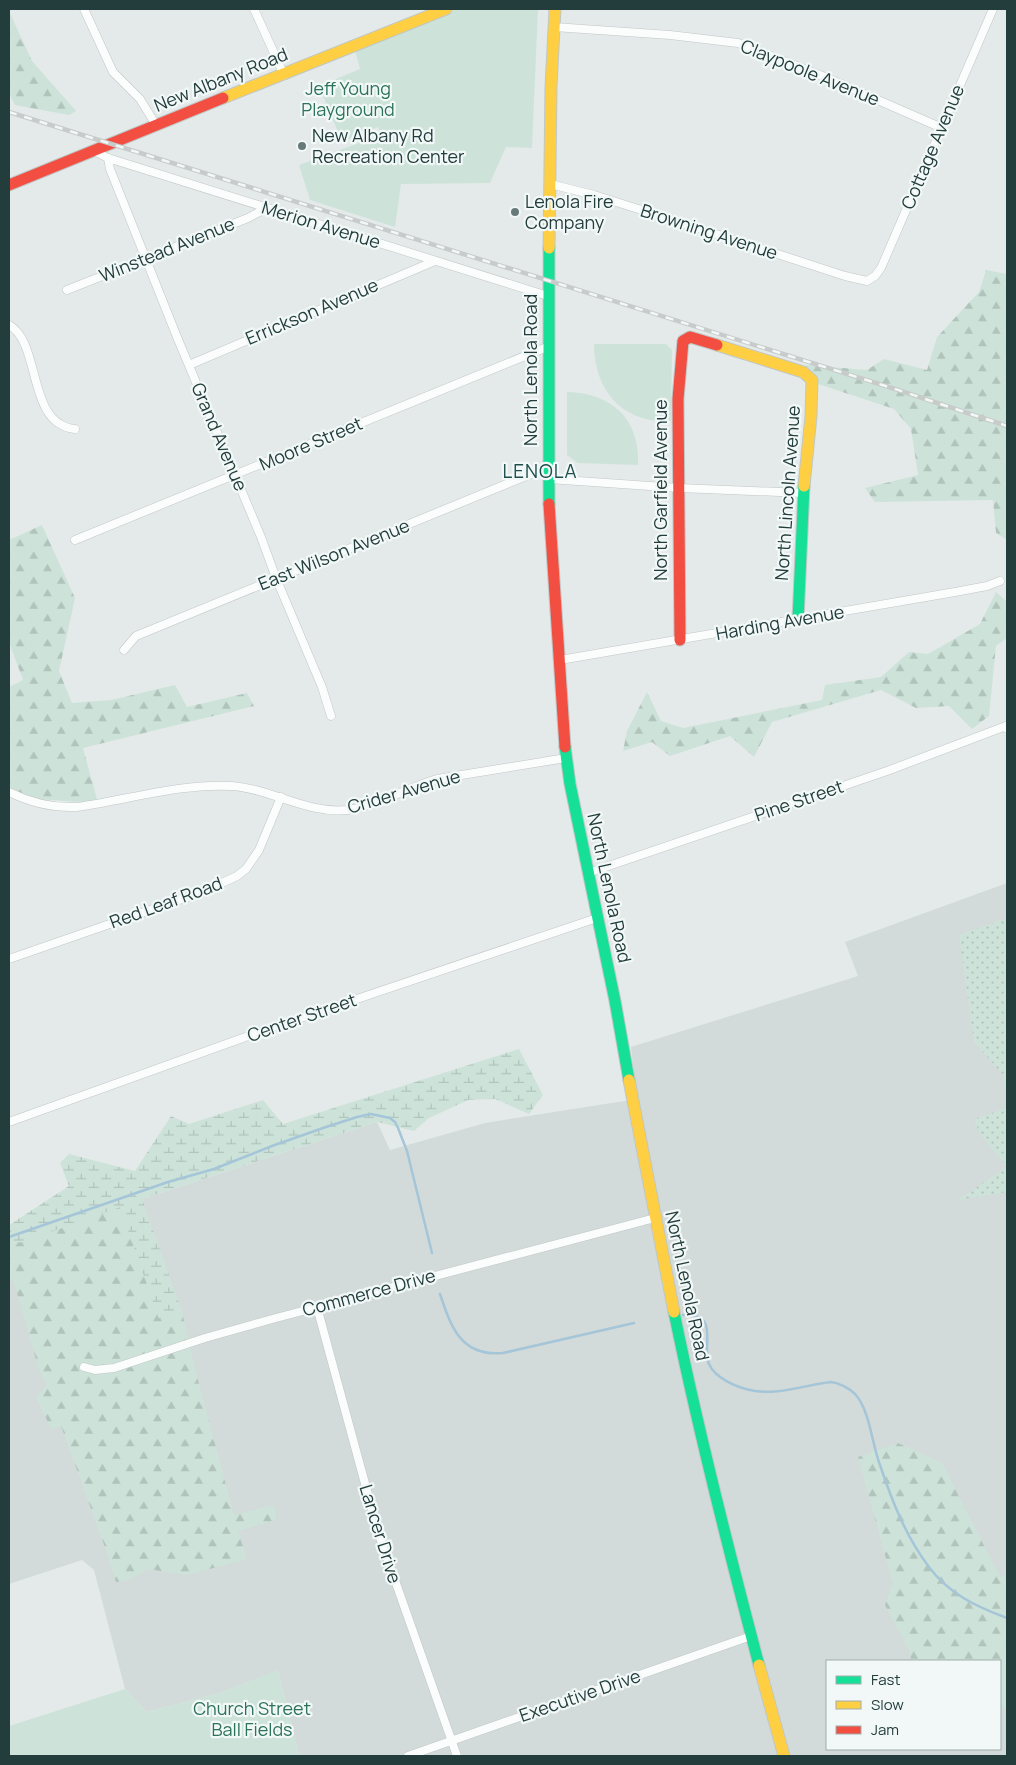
<svg xmlns="http://www.w3.org/2000/svg" width="1016" height="1765" viewBox="0 0 1016 1765" font-family="Manrope,sans-serif">
<defs>
<pattern id="grass-dots" width="8" height="8" patternUnits="userSpaceOnUse" patternTransform="scale(1.25)"><rect width="8" height="8" fill="#cde3d9"/><path d="M2 2h.1M6 6h.1" fill="none" stroke="#b0c4bb" stroke-width="1.8" stroke-linecap="round"/></pattern>
<pattern id="forest-firs" width="22" height="20" patternUnits="userSpaceOnUse" patternTransform="scale(1.25)"><rect width="22" height="20" fill="#cde3d9"/><path d="M5 1l3.5 6h-7zM16 11l3.5 6h-7z" fill="#b0c4bb"/></pattern>
<pattern id="wetland-marsh" width="20" height="14" patternUnits="userSpaceOnUse" patternTransform="scale(1.25)"><rect width="20" height="14" fill="#cde3d9"/><path d="M1 5h8M5 5V1M11 12h8M15 12V8" fill="none" stroke="#b0c4bb"/></pattern>
</defs>
<rect width="100%" height="100%" fill="#e4eae9"/>
<path fill="#d2dbd9" fill-rule="evenodd" d="M1007,883V1756H299L278,1671L220,1693L147,1712L125,1689L94,1570L82,1560L9,1584V1245L142,1199L377,1122L390,1150L485,1123L637,1099L631,1047L858,976L845,942ZM827,1661H1000V1749H827Z"/>
<g fill="url(#grass-dots)">
<polygon points="1007,915 1007,1095 1003,1075 974,1042 959,935 1005,919"/>
<polygon points="1007,1108 1007,1192 958,1200 1007,1167 980,1134 974,1119"/>
</g>
<g fill="url(#forest-firs)">
<polygon points="9,11 32,61 76,111 69,115 15,105 9,93"/>
<polygon points="986,270 1007,274 1007,540 996,533 993,500 875,502 865,488 918,475 911,429 894,409 806,380 806,365 867,370 884,359 927,370 937,337 979,292"/>
<polygon points="42,525 75,598 59,671 72,703 111,700 175,685 187,707 247,693 254,706 83,748 98,803 20,798 9,790 9,687 23,680 9,642 9,540"/>
<polygon points="996,592 1007,602 1007,638 996,646 989,716 972,729 949,706 916,708 881,690 772,722 754,757 730,736 670,756 652,742 623,751 627,731 647,692 661,721 683,728 822,700 825,685 881,677 909,652 928,654 980,624"/>
<polygon points="120,1207 159,1318 182,1312 195,1369 234,1515 274,1505 276,1520 238,1531 247,1559 187,1575 148,1569 129,1580 116,1582 106,1550 61,1426 51,1429 36,1397 47,1385 39,1370 13,1279 9,1280 9,1243 23,1242"/>
<polygon points="898,1443 942,1463 1000,1577 1007,1574 1007,1710 1000,1704 1000,1661 911,1661 910,1652 885,1605 893,1584 858,1457"/>
</g>
<polygon fill="url(#wetland-marsh)" points="519,1049 543,1095 529,1114 495,1099 468,1100 429,1118 414,1131 377,1122 142,1199 182,1312 159,1319 120,1207 23,1242 9,1243 9,1225 69,1186 60,1163 69,1154 135,1171 171,1116 189,1124 263,1100 283,1124"/>
<g fill="#cde3d9">
<polygon points="449,9 538,9 532,148 506,147 490,183 401,184 395,227 310,200 299,165 381,135 378,127 342,142 319,86 360,69 354,47"/>
<path d="M594,344H666L672,350L671,421C623,424 594,391 594,344Z"/>
<path d="M567,392C611,393 640,418 638,465L578,463L567,455Z"/>
<polygon points="278,1670 299,1756 9,1756 9,1726 125,1689 147,1712 220,1693"/>
</g>
<g fill="none" stroke-linecap="round" stroke-linejoin="round">
<g stroke="#a5c5d8" stroke-width="2.5">
<polyline points="9,1237 168,1182 214,1169 272,1146 323,1128 357,1117 371,1114 390,1118 395,1122 398,1128 407,1151 432,1253"/>
<path d="M440,1294C451,1327 461,1357 503,1353L634,1323"/>
<path d="M683,1315C721,1313 701,1345 709,1364C715,1378 736,1387 750,1390C776,1396 805,1385 831,1382C839,1383 849,1388 855,1394C870,1410 872,1445 880,1465C892,1501 906,1537 929,1567C949,1594 977,1607 1007,1618"/>
</g>
<g stroke="#c1c7c6" stroke-width="9">
<g id="street">
<polyline points="84,9 113,72 140,99 156,125"/>
<polyline points="254,9 284,75"/>
<polyline points="554,27 670,35 738,43 825,77 942,128"/>
<polyline points="94,151 108,158 548,296"/>
<polyline points="108,158 110,169 177,337 261,537 276,578 322,687 331,716"/>
<polyline points="550,184 594,195 670,219 845,276 867,281 875,276 881,268 993,9"/>
<polyline points="67,290 248,218 267,208"/>
<path d="M9,325C42,343 26,424 75,429"/>
<polyline points="189,365 435,261"/>
<polyline points="549,479 679,488 804,493"/>
<polyline points="75,540 547,347"/>
<polyline points="124,650 136,636 536,472 548,469"/>
<polyline points="560,660 955,592 987,586 1000,581"/>
<path d="M9,792C31,803 53,808 77,807C128,800 180,783 232,786C272,789 307,814 347,810C379,806 407,787 437,779L566,758"/>
<polyline points="588,873 887,771 1006,726 1007,729"/>
<polyline points="9,959 202,892 237,876 246,869 259,850 281,797"/>
<polyline points="9,1122 265,1030 597,918"/>
<polyline points="317,1307 379,1535 457,1756"/>
<polyline points="84,1367 95,1370 114,1368 205,1338 276,1318 655,1218"/>
<polyline points="408,1756 751,1636"/>
</g>
</g>
<g stroke="#c0c7c6" stroke-width="13">
<g id="fast">
<polyline points="549,248 549,504"/>
<polyline points="798,620 804,486"/>
<polyline points="565,747 570,784 615,1001 629,1080"/>
<path d="M674,1312C698,1430 728,1548 759,1665"/>
</g>
</g>
<g stroke="#c0c7c6" stroke-width="13">
<g id="slow">
<polyline points="223,98 446,9"/>
<polyline points="549,248 551,87 555,9"/>
<polyline points="717,345 803,372 812,380 811,416 804,486"/>
<polyline points="629,1080 674,1312"/>
<polyline points="759,1665 784,1756"/>
</g>
</g>
<g stroke="#c0c7c6" stroke-width="13">
<g id="jam">
<polyline points="9,185 223,98"/>
<polyline points="549,504 565,747"/>
<polyline points="680,640 678,399 683,341 690,337 717,345"/>
</g>
</g>
<use href="#street" stroke="#fbfcfc" stroke-width="8"/>
<use href="#fast" stroke="#16e098" stroke-width="11"/>
<use href="#slow" stroke="#ffcf43" stroke-width="11"/>
<use href="#jam" stroke="#f24e42" stroke-width="11"/>
<g stroke="#c7cbca" stroke-width="4.5">
<polyline id="rail" points="9,112 892,388 1007,426"/>
</g>
<use href="#rail" stroke="#f2f8f7" stroke-width="2.5" stroke-dasharray="8" stroke-linecap="butt"/>
</g>
<g fill="#667a79" stroke="#f2f8f7" stroke-width="2">
<circle cx="302" cy="146" r="5"/>
<circle cx="515" cy="212" r="5"/>
</g>
<g text-anchor="middle" stroke-width="4.5" stroke-linejoin="round" paint-order="stroke">
<g font-size="18" fill="#223d3c" stroke="#f2f8f7">
<text transform="translate(810 73) rotate(22)" y="6">Claypoole Avenue</text>
<text transform="translate(221 80) rotate(-22)" y="6">New Albany Road</text>
<text transform="translate(933 147) rotate(-67)" y="6">Cottage Avenue</text>
<text transform="translate(321 225) rotate(17)" y="6">Merion Avenue</text>
<text transform="translate(709 232) rotate(18)" y="6">Browning Avenue</text>
<text transform="translate(167 250) rotate(-22)" y="6">Winstead Avenue</text>
<text transform="translate(312 312) rotate(-23)" y="6">Errickson Avenue</text>
<text transform="translate(531 370) rotate(-90)" y="6">North Lenola Road</text>
<text transform="translate(219 437) rotate(67)" y="6">Grand Avenue</text>
<text transform="translate(311 444) rotate(-23)" y="6">Moore Street</text>
<text transform="translate(661 490) rotate(-90)" y="6">North Garfield Avenue</text>
<text transform="translate(788 493) rotate(-86)" y="6">North Lincoln Avenue</text>
<text transform="translate(334 555) rotate(-22)" y="6">East Wilson Avenue</text>
<text transform="translate(780 623) rotate(-10)" y="6">Harding Avenue</text>
<text transform="translate(404 792) rotate(-16)" y="6">Crider Avenue</text>
<text transform="translate(799 801) rotate(-19)" y="6">Pine Street</text>
<text transform="translate(609 888) rotate(78)" y="6">North Lenola Road</text>
<text transform="translate(166 903) rotate(-20)" y="6">Red Leaf Road</text>
<text transform="translate(302 1018) rotate(-19)" y="6">Center Street</text>
<text transform="translate(687 1286) rotate(78)" y="6">North Lenola Road</text>
<text transform="translate(369 1293) rotate(-15)" y="6">Commerce Drive</text>
<text transform="translate(380 1534) rotate(73)" y="6">Lancer Drive</text>
<text transform="translate(580 1696) rotate(-19)" y="6">Executive Drive</text>
</g>
<g font-size="18" fill="#2c7359" stroke="#f2f8f7">
<text x="348" y="95">Jeff Young<tspan x="348" dy="21">Playground</tspan></text>
<text x="252" y="1715">Church Street<tspan x="252" dy="21">Ball Fields</tspan></text>
</g>
<g font-size="18" fill="#223d3c" stroke="#f2f8f7" text-anchor="start">
<text x="312" y="142">New Albany Rd<tspan x="312" dy="21">Recreation Center</tspan></text>
<text x="525" y="208">Lenola Fire<tspan x="525" dy="21">Company</tspan></text>
</g>
<g font-size="19" letter-spacing="1" fill="#1e4f4e" stroke="#f2f8f7">
<text x="540" y="478">LENOLA</text>
</g>
</g>
<rect width="1016" height="1765" fill="none" stroke="#223d3c" stroke-width="20"/>
<rect x="826" y="1660" width="175" height="90" fill="#f2f8f7" stroke="#9fadac"/>
<rect x="836" y="1676" width="25" height="8" fill="#16e098" stroke="#9fadac"/>
<text x="871" y="1685" font-size="15" fill="#223d3c">Fast</text>
<rect x="836" y="1701" width="25" height="8" fill="#ffcf43" stroke="#9fadac"/>
<text x="871" y="1710" font-size="15" fill="#223d3c">Slow</text>
<rect x="836" y="1726" width="25" height="8" fill="#f24e42" stroke="#9fadac"/>
<text x="871" y="1735" font-size="15" fill="#223d3c">Jam</text>
</svg>
